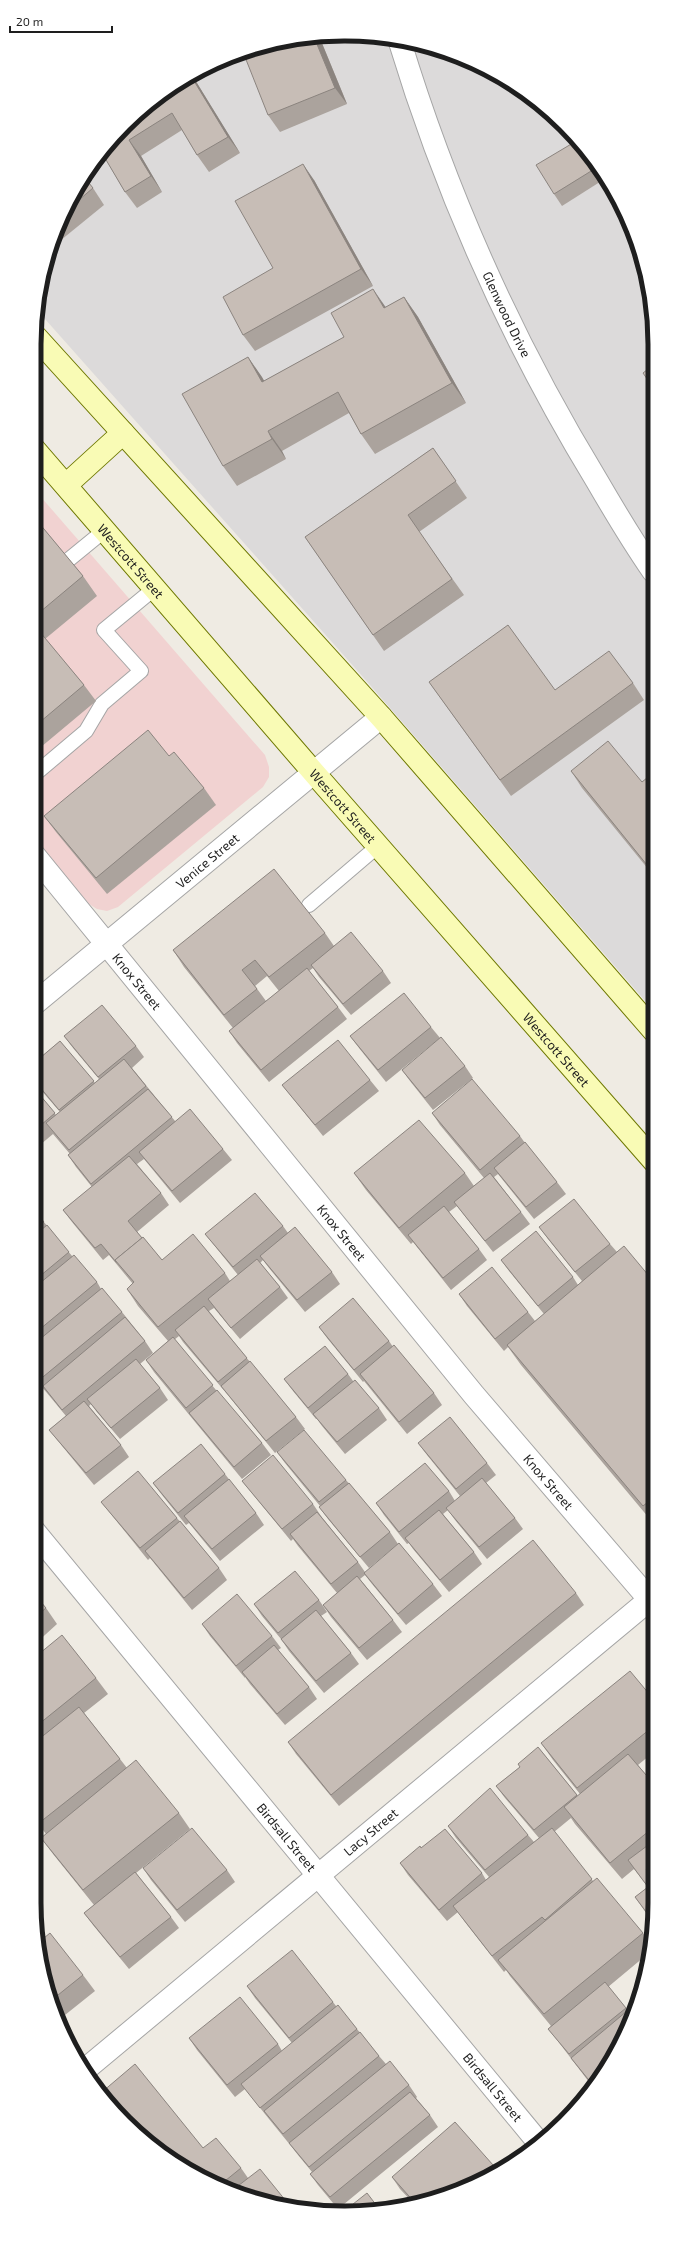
<svg xmlns="http://www.w3.org/2000/svg" width="689" height="2247" viewBox="0 0 689 2247" font-family="'Exo 2',sans-serif">
<rect width="100%" height="100%" fill="#efebe3"/>
<polygon fill="#dcdada" points="345,34 405,40 500,76 578,140 631,225 652,304 654,1011 363,677 37,310 40,284 58,225 86,172 125,125 172,86 226,58 284,40"/>
<polygon fill="#f1d2d1" points="34,489 265,755 269,767 269,777 263,787 118,907 107,911 97,909 89,904 34,838"/>
<g fill="none" stroke-linecap="round" stroke-linejoin="round">
<g stroke="#a5a5a5" stroke-width="16">
<g id="lane">
<polyline points="34,588 105,530"/>
<polyline points="34,775 86,731 102,704 141,671 104,630 155,588"/>
<polyline points="309,905 378,846"/>
</g>
</g>
<g stroke="#a5a5a5" stroke-width="24">
<g id="street">
<path id="s1" d="M399,39C446,194 513,343 597,481C615,512 633,542 653,571"/>
<path id="s2" d="M34,855L474,1395L655,1606"/>
<path id="s3" d="M34,1004L381,717"/>
<path id="s4" d="M34,1531L539,2143"/>
<path id="s5" d="M87,2068L654,1596"/>
</g>
</g>
<g stroke="#6e7801" stroke-width="24">
<g id="secondary">
<polyline points="35,336 381,717 654,1031"/>
<path id="s6" d="M34,449L315,774L654,1161"/>
<polyline points="66,485 123,433"/>
</g>
</g>
<use href="#lane" stroke="#fff" stroke-width="14"/>
<use href="#street" stroke="#fff" stroke-width="22"/>
<use href="#secondary" stroke="#f9fbb5" stroke-width="22"/>
</g>
<g fill="#aba39d" fill-rule="evenodd">
<polygon points="319,36 347,104 280,132 268,115"/>
<polygon points="192,75 240,153 209,172 197,155 182,130 141,156 162,192 137,208 125,192 102,153 172,86"/>
<polygon points="578,140 603,180 562,206 554,194"/>
<polygon points="84,177 93,188 104,205 50,249 58,225"/>
<polygon points="314,180 373,286 255,351 243,335 273,268"/>
<polygon points="404,297 418,317 466,403 375,454 361,434 349,413 282,451 286,459 237,486 223,466 248,357 264,381 344,337 386,307"/>
<polygon points="433,448 467,498 419,532 464,595 384,651 305,537"/>
<polygon points="34,517 83,576 97,596 45,639 84,685 96,701 35,752 34,750"/>
<polygon points="429,682 555,690 633,683 644,700 511,796"/>
<polygon points="169,756 204,788 216,805 107,894 56,832 44,816"/>
<polygon points="571,771 642,782 653,773 653,875 582,788"/>
<path d="M325,933L334,946L383,971L391,983L351,1015L319,977L313,968L309,971L338,1007L347,1019L269,1082L237,1043L229,1031L233,1028L184,967L173,950ZM267,976L279,991L266,1001L255,986Z"/>
<polygon points="431,1027 440,1038 386,1082 359,1048 350,1036"/>
<polygon points="64,1036 136,1046 144,1057 132,1068 175,1121 223,1149 232,1160 180,1203 144,1159 137,1164 161,1193 169,1205 137,1232 162,1260 225,1273 230,1281 238,1275 214,1245 205,1234 283,1226 288,1233 332,1272 340,1284 305,1312 269,1268 263,1260 260,1263 280,1287 288,1298 240,1339 214,1308 209,1311 250,1362 296,1417 305,1429 275,1453 227,1394 183,1342 179,1336 174,1340 216,1390 262,1443 271,1455 242,1479 154,1372 146,1360 168,1341 138,1306 127,1289 133,1284 109,1255 103,1260 72,1222 63,1210 92,1187 76,1167 68,1155 70,1154 53,1134 34,1150 34,1088 56,1115 60,1112 34,1082 34,1063 60,1041 95,1083 99,1079 73,1048"/>
<polygon points="465,1066 473,1078 433,1110 410,1081 402,1070"/>
<polygon points="370,1080 379,1091 323,1136 291,1096 282,1085"/>
<polygon points="432,1113 520,1136 525,1143 557,1182 566,1194 534,1219 498,1174 494,1177 521,1212 530,1224 493,1252 457,1206 449,1212 479,1249 487,1260 451,1290 413,1242 411,1244 366,1190 354,1173 465,1173 474,1186 484,1178 440,1125"/>
<polygon points="34,1210 72,1256 97,1282 101,1289 122,1312 145,1341 153,1353 140,1364 160,1388 168,1400 120,1439 96,1411 91,1404 89,1406 121,1445 129,1457 94,1485 49,1430 66,1416 47,1393 34,1378"/>
<polygon points="539,1227 610,1244 617,1252 654,1282 654,1524 521,1365 508,1347 504,1351 467,1306 459,1294 528,1312 535,1321 544,1314 509,1271 501,1260 573,1277 578,1285 582,1281 548,1239"/>
<polygon points="319,1327 389,1341 393,1347 434,1393 442,1405 407,1434 364,1381 363,1382 327,1338"/>
<polygon points="348,1374 353,1381 379,1408 387,1420 345,1454 322,1426 317,1419 316,1419 293,1391 284,1379"/>
<polygon points="418,1443 487,1463 496,1475 486,1483 515,1518 523,1529 487,1559 455,1520 448,1510 443,1514 474,1552 482,1564 449,1592 413,1549 409,1543 407,1544 384,1515 376,1503 449,1491 455,1501 460,1496 427,1455"/>
<polygon points="277,1452 346,1480 390,1532 398,1544 369,1568 328,1519 319,1507 320,1506 285,1463"/>
<polygon points="225,1474 234,1486 256,1513 264,1525 220,1561 189,1523 186,1525 162,1495 153,1483"/>
<polygon points="242,1481 313,1504 321,1516 358,1562 365,1572 433,1584 442,1596 406,1625 372,1584 365,1575 360,1579 393,1620 402,1632 367,1660 331,1617 323,1605 337,1593 298,1546 293,1539 291,1541 251,1492"/>
<polygon points="101,1502 177,1518 219,1568 227,1580 192,1610 150,1558 148,1560 110,1513"/>
<polygon points="576,1593 584,1605 339,1806 296,1754 288,1742"/>
<polygon points="34,1594 46,1608 57,1624 34,1645"/>
<polygon points="319,1600 327,1612 321,1616 351,1653 359,1664 324,1693 289,1651 281,1639 262,1616 254,1604"/>
<polygon points="202,1624 272,1636 281,1648 278,1650 309,1687 317,1699 285,1725 250,1684 245,1677 245,1678 210,1636"/>
<polygon points="34,1658 96,1678 108,1694 84,1713 120,1759 127,1768 179,1813 190,1829 136,1873 171,1917 179,1928 129,1969 93,1925 84,1913 94,1905 53,1854 41,1838 46,1834 34,1818"/>
<polygon points="655,1701 655,1751 638,1765 653,1783 655,1781 655,1902 653,1923 635,1897 648,1887 634,1869 622,1879 575,1824 571,1818 554,1832 593,1881 643,1933 651,1945 650,1952 608,1987 626,2008 632,2018 603,2075 592,2086 557,2040 548,2029 551,2026 510,1976 506,1970 504,1972 465,1922 458,1912 447,1921 408,1875 400,1863 421,1848 482,1873 486,1880 489,1877 456,1838 448,1826 528,1835 534,1842 539,1838 505,1798 496,1786 520,1767 538,1747 578,1796 580,1794 553,1760 541,1743"/>
<polygon points="143,1868 227,1870 235,1882 185,1922 151,1880"/>
<polygon points="37,1932 42,1940 83,1975 95,1991 65,2015 55,2004 53,2006 40,1963"/>
<polygon points="247,1986 333,2002 336,2006 357,2029 379,2056 386,2064 409,2085 417,2097 416,2098 430,2115 438,2127 338,2209 318,2185 310,2174 312,2172 298,2155 291,2146 269,2119 245,2089 235,2097 197,2050 189,2038 278,2044 282,2051 292,2043 255,1998"/>
<polygon points="203,2148 241,2168 248,2178 290,2206 207,2181"/>
<polygon points="493,2165 497,2171 482,2181 425,2202 414,2204 400,2189 392,2177"/>
</g>
<g fill="#8b847f">
<polygon points="319,36 347,104 335,88 314,37"/>
<polygon points="192,75 240,153 228,137 191,76"/>
<polygon points="129,140 141,156 162,192 151,176"/>
<polygon points="303,164 314,180 373,286 361,269"/>
<polygon points="373,289 387,309 384,308"/>
<polygon points="404,297 418,317 466,403 452,383"/>
<polygon points="248,357 262,377 276,402 262,382"/>
<polygon points="268,431 282,451 286,459 272,439"/>
</g>
<g fill="#c7bdb6" stroke="#8b847f">
<polygon points="314,37 335,88 268,115 243,52 284,40"/>
<polygon points="191,76 228,137 197,155 172,113 129,140 151,176 125,192 102,153 125,125 172,86"/>
<polygon points="578,140 596,168 554,194 536,165"/>
<polygon points="303,164 361,269 243,335 223,297 273,268 235,201"/>
<polygon points="84,177 93,188 66,211"/>
<polygon points="373,289 384,308 404,297 452,383 361,434 338,392 268,431 272,439 223,466 182,394 248,357 262,382 344,337 331,313"/>
<polygon points="652,366 652,386 643,373"/>
<polygon points="433,448 456,481 408,515 452,579 373,635 305,537"/>
<polygon points="34,517 83,576 34,617"/>
<polygon points="508,625 555,690 609,651 633,683 500,780 429,682"/>
<polygon points="35,626 84,685 34,727 34,627"/>
<polygon points="148,730 169,756 174,752 204,788 96,878 44,816"/>
<polygon points="608,741 642,782 653,773 653,859 647,865 571,771"/>
<polygon points="274,869 325,933 269,977 255,960 242,970 257,989 224,1015 173,950"/>
<polygon points="351,932 383,971 343,1004 311,965"/>
<polygon points="307,968 338,1007 261,1070 229,1031"/>
<polygon points="404,993 431,1027 378,1070 350,1036"/>
<polygon points="102,1005 136,1046 98,1077 64,1036"/>
<polygon points="441,1037 465,1066 425,1098 402,1070"/>
<polygon points="338,1040 370,1080 315,1125 282,1085"/>
<polygon points="60,1041 94,1081 59,1110 34,1080 34,1063"/>
<polygon points="124,1059 146,1086 69,1150 46,1123"/>
<polygon points="472,1079 520,1136 480,1170 432,1113"/>
<polygon points="34,1088 55,1113 34,1131"/>
<polygon points="148,1089 172,1117 91,1184 68,1155"/>
<polygon points="190,1109 223,1149 172,1191 139,1152"/>
<polygon points="419,1120 465,1173 399,1228 354,1173"/>
<polygon points="525,1142 557,1182 526,1207 494,1168"/>
<polygon points="129,1156 161,1193 128,1221 142,1238 115,1260 117,1262 116,1262 101,1244 95,1248 63,1210"/>
<polygon points="490,1173 521,1212 485,1241 454,1202"/>
<polygon points="255,1193 283,1226 233,1267 205,1234"/>
<polygon points="574,1199 610,1244 575,1272 539,1227"/>
<polygon points="444,1206 479,1249 443,1278 408,1235"/>
<polygon points="34,1210 44,1222 34,1230"/>
<polygon points="47,1225 69,1252 34,1281 34,1236"/>
<polygon points="295,1227 332,1272 297,1300 260,1256"/>
<polygon points="536,1231 573,1277 538,1306 501,1260"/>
<polygon points="193,1234 225,1273 158,1327 127,1289 134,1282 115,1260 143,1237 162,1260"/>
<polygon points="624,1246 654,1282 654,1497 643,1506 507,1345"/>
<polygon points="74,1255 97,1282 34,1334 34,1288"/>
<polygon points="257,1259 280,1287 231,1328 208,1299"/>
<polygon points="492,1267 528,1312 495,1339 459,1294"/>
<polygon points="102,1288 122,1312 38,1381 34,1376 34,1344"/>
<polygon points="353,1298 389,1341 354,1370 319,1327"/>
<polygon points="204,1306 247,1358 218,1382 175,1330"/>
<polygon points="125,1317 145,1341 62,1410 43,1386"/>
<polygon points="173,1337 213,1385 186,1408 146,1360"/>
<polygon points="394,1345 434,1393 399,1422 360,1374"/>
<polygon points="325,1346 348,1374 308,1408 284,1379"/>
<polygon points="136,1359 160,1388 111,1428 87,1399"/>
<polygon points="250,1361 296,1417 266,1441 221,1386"/>
<polygon points="355,1380 379,1408 337,1442 313,1414"/>
<polygon points="217,1390 262,1443 234,1467 189,1413"/>
<polygon points="84,1401 121,1445 86,1473 49,1430"/>
<polygon points="450,1417 487,1463 456,1489 418,1443"/>
<polygon points="304,1430 346,1480 319,1502 277,1452"/>
<polygon points="201,1444 225,1474 178,1513 153,1483"/>
<polygon points="273,1455 313,1504 282,1529 242,1481"/>
<polygon points="425,1463 449,1491 399,1532 376,1503"/>
<polygon points="138,1471 177,1518 140,1548 101,1502"/>
<polygon points="482,1478 515,1518 479,1547 446,1508"/>
<polygon points="229,1479 256,1513 212,1549 184,1516"/>
<polygon points="349,1483 390,1532 360,1557 319,1507"/>
<polygon points="439,1510 474,1552 440,1580 405,1538"/>
<polygon points="317,1512 358,1562 331,1584 290,1534"/>
<polygon points="180,1521 219,1568 184,1598 145,1551"/>
<polygon points="533,1540 576,1593 331,1795 288,1742"/>
<polygon points="399,1543 433,1584 398,1614 364,1573"/>
<polygon points="295,1571 319,1600 278,1633 254,1604"/>
<polygon points="357,1576 393,1620 359,1648 323,1605"/>
<polygon points="34,1594 46,1608 34,1618"/>
<polygon points="237,1594 272,1636 236,1666 202,1624"/>
<polygon points="316,1610 351,1653 316,1681 281,1639"/>
<polygon points="62,1635 96,1678 34,1728 34,1658"/>
<polygon points="274,1645 309,1687 277,1714 242,1672"/>
<polygon points="630,1671 655,1701 655,1725 577,1788 541,1743"/>
<polygon points="79,1707 120,1759 39,1823 34,1816 34,1743"/>
<polygon points="655,1743 655,1747 652,1744"/>
<polygon points="538,1747 577,1795 534,1830 496,1786 520,1767 518,1764"/>
<polygon points="628,1754 653,1783 655,1781 655,1826 610,1863 564,1807"/>
<polygon points="136,1760 179,1813 83,1890 41,1838"/>
<polygon points="490,1788 528,1835 485,1870 448,1826"/>
<polygon points="192,1828 227,1870 177,1910 143,1868"/>
<polygon points="552,1828 592,1879 545,1920 542,1917 492,1956 453,1906"/>
<polygon points="445,1829 482,1873 439,1910 400,1863 420,1846 421,1848"/>
<polygon points="655,1840 655,1863 646,1869 655,1881 655,1907 647,1913 635,1897 648,1887 628,1860"/>
<polygon points="135,1872 171,1917 120,1957 84,1913"/>
<polygon points="597,1878 643,1933 544,2014 498,1960"/>
<polygon points="50,1933 83,1975 53,1999 49,1994 40,1963 38,1943"/>
<polygon points="292,1950 333,2002 289,2038 247,1986"/>
<polygon points="605,1982 626,2008 569,2054 548,2029"/>
<polygon points="240,1997 278,2044 227,2085 189,2038"/>
<polygon points="338,2005 357,2029 260,2108 241,2084"/>
<polygon points="627,2011 632,2018 631,2022 603,2074 592,2084 571,2058"/>
<polygon points="360,2032 379,2056 283,2134 264,2111"/>
<polygon points="390,2061 409,2085 309,2167 289,2143"/>
<polygon points="135,2064 203,2148 216,2138 241,2168 220,2185 207,2181 155,2149 111,2107 102,2092"/>
<polygon points="410,2092 430,2115 330,2197 310,2174"/>
<polygon points="455,2122 493,2165 469,2186 442,2196 441,2195 438,2198 425,2202 416,2204 392,2177"/>
<polygon points="260,2169 290,2206 234,2189"/>
<polygon points="367,2193 380,2210 365,2212 343,2212"/>
</g>
<g text-anchor="middle" stroke-width="4" stroke-linejoin="round" paint-order="stroke">
<g font-size="13" fill="#1e1e1e" stroke="#fff">
<text dy="5" stroke="none"><textPath href="#s1" startOffset="296">Glenwood Drive</textPath></text>
<text dy="5" stroke="none"><textPath href="#s6" startOffset="148">Westcott Street</textPath></text>
<text dy="5" stroke="none"><textPath href="#s6" startOffset="472">Westcott Street</textPath></text>
<text dy="5" stroke="none"><textPath href="#s3" startOffset="225">Venice Street</textPath></text>
<text dy="5" stroke="none"><textPath href="#s2" startOffset="163">Knox Street</textPath></text>
<text dy="5" stroke="none"><textPath href="#s6" startOffset="796">Westcott Street</textPath></text>
<text dy="5" stroke="none"><textPath href="#s2" startOffset="487">Knox Street</textPath></text>
<text dy="5" stroke="none"><textPath href="#s2" startOffset="811">Knox Street</textPath></text>
<text dy="5" stroke="none"><textPath href="#s5" startOffset="369">Lacy Street</textPath></text>
<text dy="5" stroke="none"><textPath href="#s4" startOffset="397">Birdsall Street</textPath></text>
<text dy="5" stroke="none"><textPath href="#s4" startOffset="721">Birdsall Street</textPath></text>
</g>
</g>
<path d="M0 0H689V2247H0ZM344 41H345A303 303 0 0 1 648 344V1903A303 303 0 0 1 345 2206H344A303 303 0 0 1 41 1903V344A303 303 0 0 1 344 41Z" fill="#fff" fill-rule="evenodd"/>
<path fill="none" stroke="#1e1e1e" stroke-width="5" d="M344 41H345A303 303 0 0 1 648 344V1903A303 303 0 0 1 345 2206H344A303 303 0 0 1 41 1903V344A303 303 0 0 1 344 41Z"/>
<path d="M10 26v6h102v-6" fill="none" stroke="#1e1e1e" stroke-width="2"/>
<text x="16" y="26" font-size="12" fill="#1e1e1e" stroke="#ffffff" stroke-width="3" paint-order="stroke">20 m</text>
</svg>
